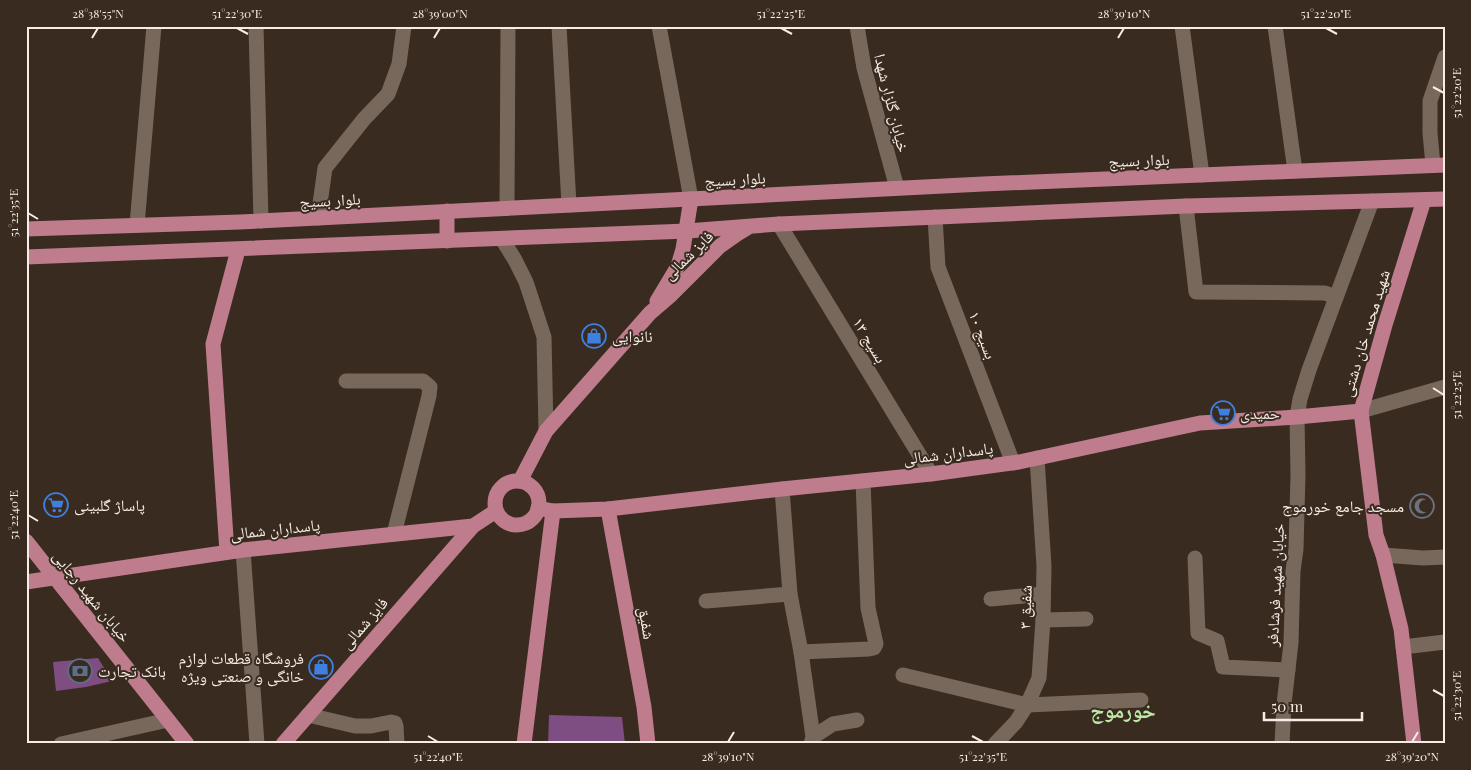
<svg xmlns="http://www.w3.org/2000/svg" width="1471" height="770" viewBox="0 0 1471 770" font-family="'Playfair Display','Noto Naskh Arabic',serif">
<rect width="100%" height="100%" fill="#392b20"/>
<g fill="#7e4d81">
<polygon points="98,658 112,681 86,687 56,691 53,662"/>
<polygon points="549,715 622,717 625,744 548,744"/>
</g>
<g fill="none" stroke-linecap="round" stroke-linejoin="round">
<g stroke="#78685c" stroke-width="15">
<polyline points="256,26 261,221"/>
<polyline points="559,26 569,205"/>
<polyline points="659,26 691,199"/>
<polyline points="857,26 864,68 897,188"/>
<polyline points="1182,26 1202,175"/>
<polyline points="1275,26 1295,171"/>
<polyline points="1433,165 1430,133 1430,101 1445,57"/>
<polyline points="1186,206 1196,292 1325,293 1336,297"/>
<polyline points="507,208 508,26"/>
<polyline points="935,217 938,267 1013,463"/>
<polyline points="318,218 325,168 364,119 388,94 399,64 404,26"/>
<polyline points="779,224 931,474"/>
<polyline points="137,225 154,26"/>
<polyline points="502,239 515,260 526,282 544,337 546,431"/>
<polyline points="346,381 423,381 430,387 429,396 394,534"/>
<polyline points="1361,411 1445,387"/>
<polyline points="782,489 790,594 801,652 813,737 811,744"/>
<polyline points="243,550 257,744"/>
<polyline points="1383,555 1423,558 1445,557"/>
<polyline points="1195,558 1198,633 1217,641 1223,667 1288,670"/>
<polyline points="991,599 1043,594"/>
<polyline points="706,601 790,594"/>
<polyline points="1043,620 1086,619"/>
<polyline points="1403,647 1445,642"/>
<polyline points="801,652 869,649 874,648 876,644 868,608 863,481"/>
<polyline points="903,675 1027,705 1141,700"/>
<polyline points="308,715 355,726 371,726 391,722 395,723 396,726 397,744"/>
<polyline points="813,737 833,724 857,720"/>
<polyline points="61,744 168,720"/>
<polyline points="995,744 1016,722 1027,705 1039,678 1043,620 1044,566 1037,458"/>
<polyline points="1282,744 1284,704 1291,643 1293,571 1296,549 1298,475 1297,417 1300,399 1309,370 1372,201"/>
</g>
<g stroke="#be7c8c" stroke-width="15">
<polyline points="447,211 447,241"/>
<polyline points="26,229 240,222 983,184 1445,165"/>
<polyline points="26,257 687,231 779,224 1186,206 1445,199"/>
<polyline points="657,301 678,266 683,249 691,199"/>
<polyline points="520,481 546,431 650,313 671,295 720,246 737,234 747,228"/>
<circle cx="517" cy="503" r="22"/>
<polyline points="538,508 553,511 608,509 782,489 931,474 1019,462 1200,423 1297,417 1361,411"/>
<polyline points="608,509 644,707 648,744"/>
<polyline points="26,541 187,744"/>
<polyline points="227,552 213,344 238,250"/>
<polyline points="26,582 243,550 473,526 496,511"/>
<polyline points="283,744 473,526"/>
<polyline points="524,744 553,511"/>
<polyline points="1414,744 1401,629 1383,555 1376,535 1361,411 1385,325 1424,200"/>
</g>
</g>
<path fill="none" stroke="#f7ede6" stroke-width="2" d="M237,28L248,34M781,28L792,34M1326,28L1337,34M92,38L98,28M434,38L440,28M1118,38L1124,28M1433,87L1444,93M28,213L38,219M1433,388L1444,395M28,515L38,521M1433,690L1444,696M428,736L438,742M972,736L983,742M728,742L734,732M1412,742L1418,732"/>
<defs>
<g id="shop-ring" transform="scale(1.25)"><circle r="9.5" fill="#392b20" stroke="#3f7fe0" stroke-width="1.5"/><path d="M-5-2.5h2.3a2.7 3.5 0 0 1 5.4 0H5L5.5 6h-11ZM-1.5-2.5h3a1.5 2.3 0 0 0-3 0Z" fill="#3f7fe0"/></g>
<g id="supermarket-ring" transform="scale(1.25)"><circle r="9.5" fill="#392b20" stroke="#3f7fe0" stroke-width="1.5"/><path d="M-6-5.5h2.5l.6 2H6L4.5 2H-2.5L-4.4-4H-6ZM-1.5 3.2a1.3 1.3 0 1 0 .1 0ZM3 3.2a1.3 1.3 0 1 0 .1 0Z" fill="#3f7fe0"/></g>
<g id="mosque-ring" transform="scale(1.25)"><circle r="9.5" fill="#392b20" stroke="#6b7280" stroke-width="1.5"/><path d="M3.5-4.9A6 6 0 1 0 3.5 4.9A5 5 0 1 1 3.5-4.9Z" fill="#6b7280"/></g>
<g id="bank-ring" transform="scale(1.25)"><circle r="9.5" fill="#392b20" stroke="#5c6f8a" stroke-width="1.5"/><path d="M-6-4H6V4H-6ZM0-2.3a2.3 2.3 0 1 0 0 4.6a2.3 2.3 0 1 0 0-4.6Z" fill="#5c6f8a"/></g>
</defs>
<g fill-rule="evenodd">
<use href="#shop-ring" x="594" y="336"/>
<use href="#supermarket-ring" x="1223" y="413"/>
<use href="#supermarket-ring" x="56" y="505"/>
<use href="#mosque-ring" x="1422" y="506"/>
<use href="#shop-ring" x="321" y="667"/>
<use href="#bank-ring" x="80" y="671"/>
</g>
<g text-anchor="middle" stroke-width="4" stroke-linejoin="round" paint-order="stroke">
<g font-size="16" fill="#f7ede6" stroke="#392b20">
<text transform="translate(892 103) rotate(76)" y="6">خیابان گلزار شهدا</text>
<text transform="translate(1139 160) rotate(-2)" y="6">بلوار بسیج</text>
<text transform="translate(735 179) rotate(-3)" y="6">بلوار بسیج</text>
<text transform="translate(330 200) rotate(-3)" y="6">بلوار بسیج</text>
<text transform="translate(688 255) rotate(-44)" y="6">فایز شمالی</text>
<text transform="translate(1365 333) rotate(-73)" y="6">شهید محمد خان دشتی</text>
<text transform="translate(983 335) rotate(69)" y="6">بسیج ۱۰</text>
<text transform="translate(870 340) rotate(59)" y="6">بسیج ۱۳</text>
<text transform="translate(948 453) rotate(-7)" y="6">پاسداران شمالی</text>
<text transform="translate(275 529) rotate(-6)" y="6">پاسداران شمالی</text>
<text transform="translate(1275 585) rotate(-87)" y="6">خیابان شهید فرشادفر</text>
<text transform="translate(92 596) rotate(51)" y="6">خیابان شهید رجایی</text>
<text transform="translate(1025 607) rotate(-88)" y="6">شفیق ۳</text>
<text transform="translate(364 623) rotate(-49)" y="6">فایز شمالی</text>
<text transform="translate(647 623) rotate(80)" y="6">شفیق</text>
</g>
<g font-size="16" fill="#f7ede6" stroke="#392b20" text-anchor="start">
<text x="612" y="342">نانوایی</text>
<text x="1240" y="419">حمیدی</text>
<text x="74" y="511">پاساژ گلبینی</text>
<text x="1404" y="512" text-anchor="end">مسجد جامع خورموج</text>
<text x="304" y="664" text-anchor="end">فروشگاه قطعات لوازم<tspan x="304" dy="18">خانگی و صنعتی ویژه</tspan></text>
<text x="98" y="677">بانک تجارت</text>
</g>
<g font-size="21" font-weight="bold" fill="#bbe8a6" stroke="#392b20">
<text x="1123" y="718">خورموج</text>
</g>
</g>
<rect width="1471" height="770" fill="none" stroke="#392b20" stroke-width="55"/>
<path d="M1264 712v8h98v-8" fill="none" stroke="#f7ede6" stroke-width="2.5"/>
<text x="1271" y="712" font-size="15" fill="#f7ede6" stroke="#392b20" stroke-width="4" paint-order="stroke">50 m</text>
<rect x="28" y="28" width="1416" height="714" fill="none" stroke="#f7ede6" stroke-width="2"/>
<g font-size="12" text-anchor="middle" fill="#f7ede6">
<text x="98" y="18">28°38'55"N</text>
<text x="237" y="18">51°22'30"E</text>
<text x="440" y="18">28°39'00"N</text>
<text x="781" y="18">51°22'25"E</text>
<text x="1124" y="18">28°39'10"N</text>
<text x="1326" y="18">51°22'20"E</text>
<text transform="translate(1457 93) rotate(-90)" y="4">51°22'20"E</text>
<text transform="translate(14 213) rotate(-90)" y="4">51°22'35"E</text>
<text transform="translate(1457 395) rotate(-90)" y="4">51°22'25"E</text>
<text transform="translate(14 515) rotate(-90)" y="4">51°22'40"E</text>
<text transform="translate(1457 696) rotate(-90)" y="4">51°22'30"E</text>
<text x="438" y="761">51°22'40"E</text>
<text x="728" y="761">28°39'10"N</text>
<text x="983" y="761">51°22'35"E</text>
<text x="1412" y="761">28°39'20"N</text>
</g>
</svg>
